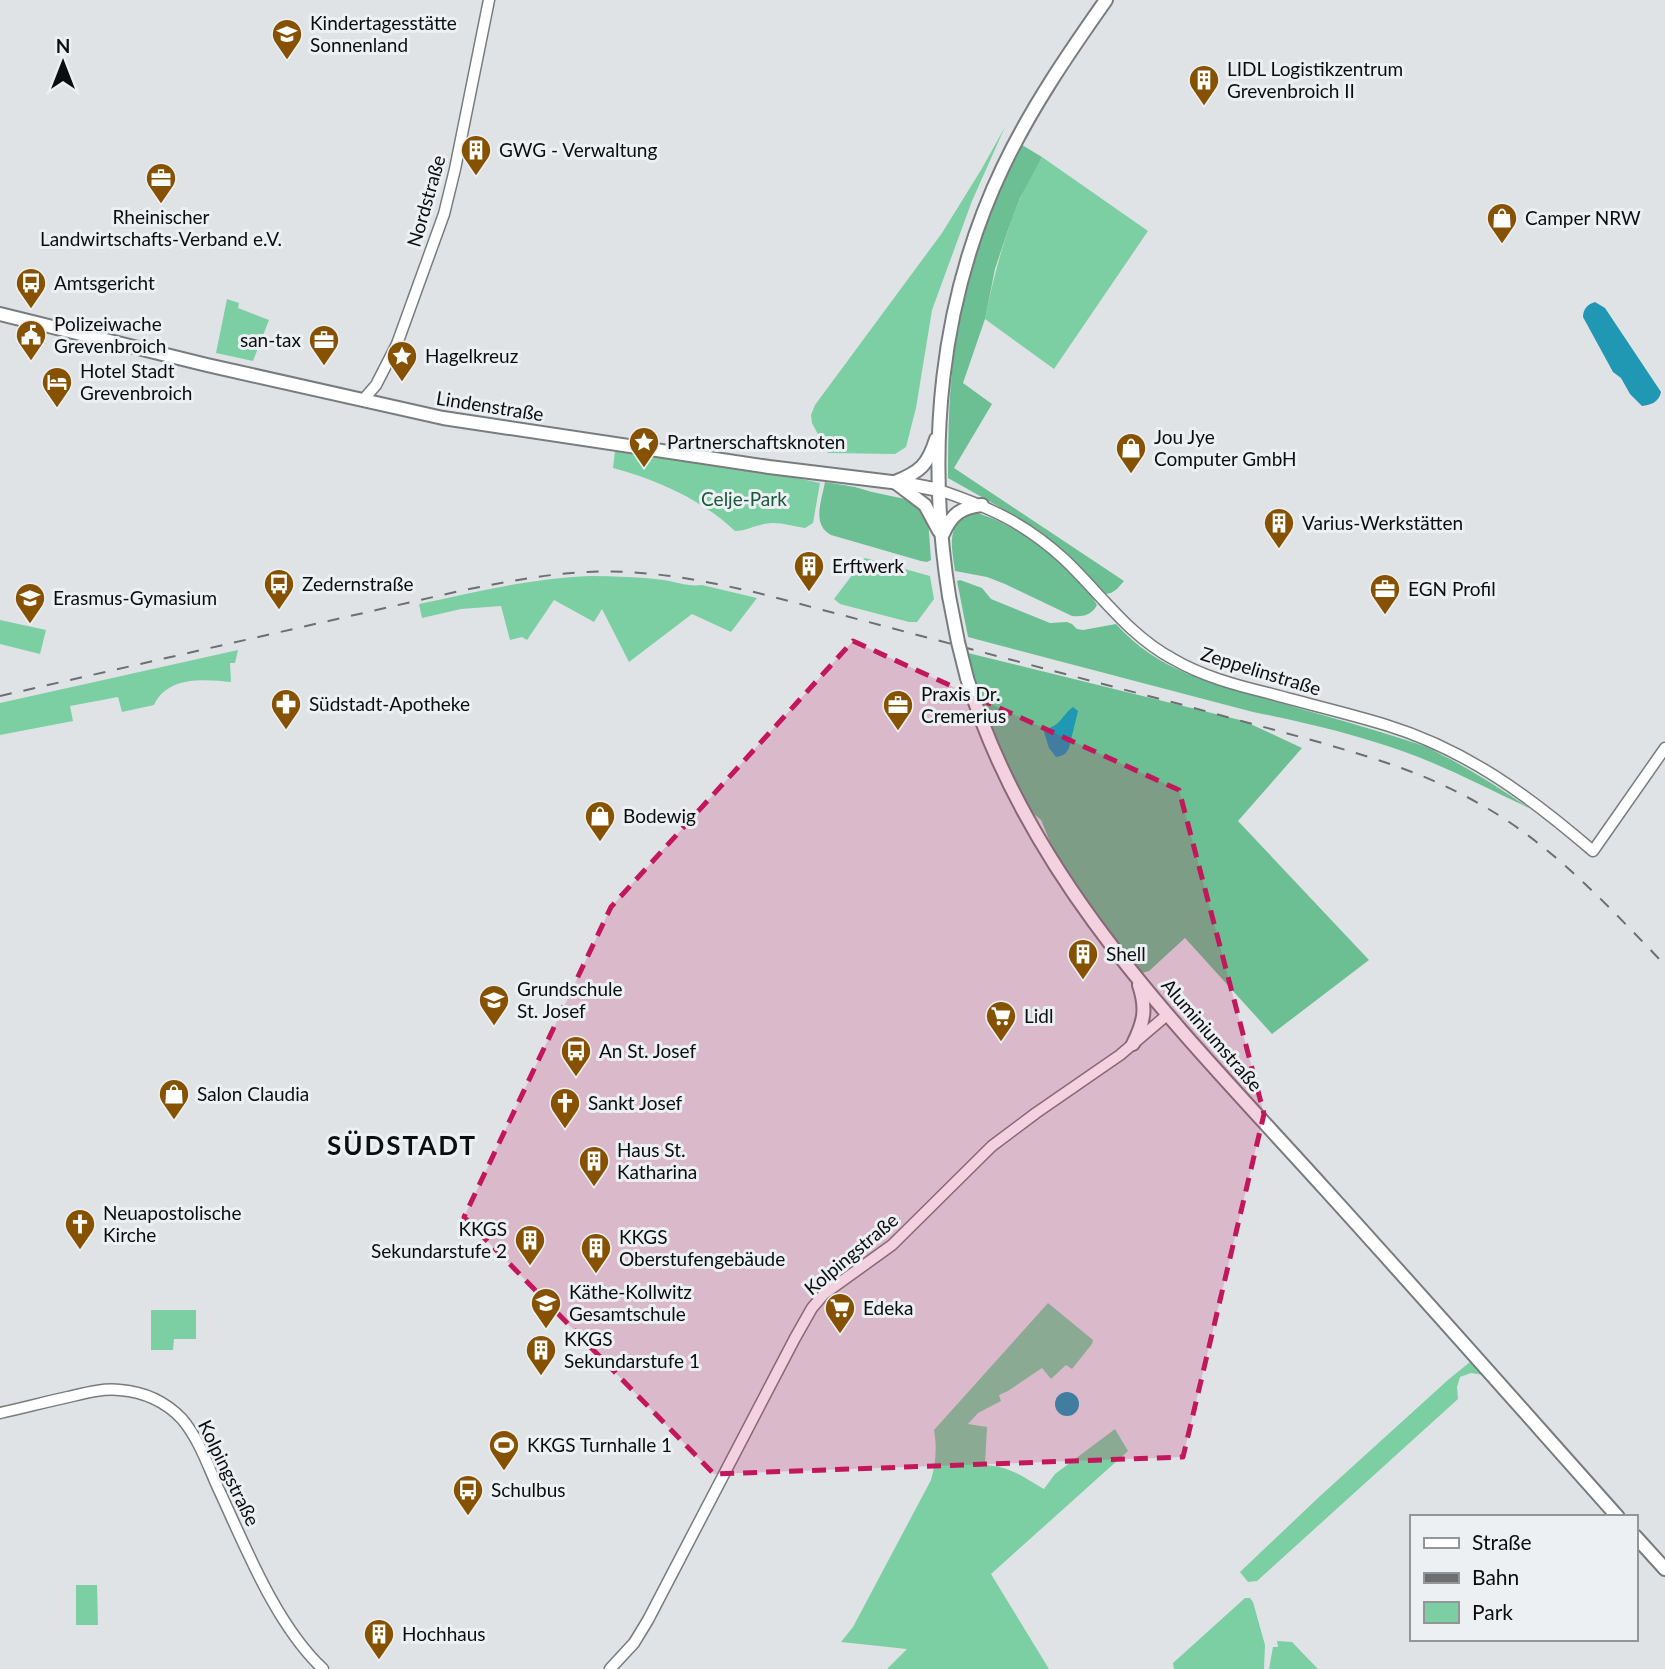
<svg xmlns="http://www.w3.org/2000/svg" width="1665" height="1669" viewBox="0 0 1665 1669" font-family="Lato,sans-serif">
<rect width="100%" height="100%" fill="#e0e3e6"/>
<g fill="#7ccfa2">
<polygon points="1005,127 972,201 932,310 916,408 906,447 895,454 828,453 812,423 811,415 815,405 942,233 981,170"/>
<path d="M1042,157L1148,231L1054,369L985,319C993,279 1003,240 1019,201C1025,186 1034,171 1042,157Z"/>
<polygon points="227,299 239,303 238,308 269,320 253,361 216,353"/>
<path d="M615,451L797,478L820,483L813,523L805,528C791,526 778,521 764,524C753,526 746,531 735,531C701,499 657,480 613,468Z"/>
<polygon points="865,558 930,576 934,599 917,622 909,622 840,604 834,599"/>
<path d="M591,576C615,576 639,577 664,580C676,582 689,587 702,585L757,598L731,632L692,614L629,662L602,609L594,622L554,600L527,640L522,637L510,640L501,606L461,609L422,618L419,604C476,592 532,578 591,576Z"/>
<polygon points="0,620 46,630 40,654 0,644"/>
<path d="M238,650L235,663H230L231,682C204,679 167,676 154,705L122,712L118,697L70,706L73,721L0,735V703Z"/>
<path d="M1048,1303L1093,1340L1092,1344L1072,1369L1066,1365L1051,1379L1042,1368L1008,1391L999,1395L1001,1401L978,1413L968,1424L987,1427L985,1465C1011,1467 1022,1476 1044,1489L1055,1474L1115,1429L1128,1451L991,1574L1049,1669H887L907,1649L841,1642L853,1627L931,1480C936,1462 937,1448 934,1430Z"/>
<polygon points="151,1310 196,1310 196,1339 174,1339 173,1350 151,1350"/>
<polygon points="1470,1362 1480,1370 1483,1375 1471,1373 1460,1377 1457,1387 1458,1399 1257,1581 1248,1582 1240,1572 1319,1497 1449,1379"/>
<polygon points="76,1585 97,1585 98,1625 76,1625"/>
<polygon points="1245,1598 1250,1598 1253,1602 1265,1645 1264,1669 1174,1669 1173,1663"/>
<polygon points="1277,1641 1292,1642 1318,1669 1269,1669 1273,1647 1278,1647"/>
</g>
<g fill="#6cbf92">
<path d="M1022,145L1042,157L1020,198L1008,230L995,269L985,319L963,383L992,404L954,468L1124,581L1117,589L1111,593L1106,594L1096,588L1052,541L1010,513L948,478C948,431 949,384 956,338C957,325 961,313 964,301C976,246 996,195 1022,145Z"/>
<path d="M825,482L855,487L872,492L905,499L920,506L928,518L931,560L927,562L921,561L831,535C811,524 822,500 825,482Z"/>
<path d="M974,512C1017,524 1075,565 1097,605C1092,615 1083,617 1072,616L1005,584L987,577L955,571C952,548 948,536 960,516Z"/>
<path d="M960,580L982,588L991,599L1050,623L1067,622L1072,624L1077,629L1083,630L1116,624C1159,672 1212,683 1271,700C1322,715 1374,729 1424,746C1434,750 1443,756 1452,760C1479,775 1504,791 1529,808C1488,789 1447,767 1405,752C1355,734 1304,722 1253,712L968,637L957,581Z"/>
<polygon points="968,653 1244,721 1302,748 1238,821 1369,960 1272,1034 1185,938 1149,971 1142,973 1103,925 1076,886 1055,854 1041,820 1031,812 1009,768 991,726 976,683"/>
</g>
<g fill="#2097b3">
<path d="M1595,302L1605,308L1661,392C1659,402 1651,405 1642,406L1630,394L1621,378L1613,372L1583,317C1583,309 1588,304 1595,302Z"/>
<path d="M1073,707L1078,711L1069,748C1066,754 1063,756 1056,757L1049,748L1044,732C1048,728 1053,727 1058,723C1063,718 1067,711 1073,707Z"/>
<circle cx="1067" cy="1404" r="12"/>
</g>
<g fill="none" stroke-linecap="round" stroke-linejoin="round">
<g stroke="#797c7f" stroke-width="13">
<g id="minor">
<polyline points="363,400 376,385 397,344 444,214 455,169 489,0"/>
<path d="M939,490C989,507 1025,523 1064,559C1100,593 1128,635 1173,659C1202,676 1235,685 1268,693C1307,704 1347,713 1386,725C1467,750 1529,796 1593,851L1665,748"/>
<path d="M0,1413C23,1408 45,1402 68,1397C85,1393 103,1388 120,1390C144,1392 166,1402 182,1419C199,1439 208,1466 219,1490C246,1548 276,1625 323,1669"/>
<polyline points="610,1669 634,1643 648,1620 795,1338 812,1308 824,1294 892,1245 992,1146 1036,1113 1120,1055 1167,1015"/>
</g>
</g>
<g stroke="#797c7f" stroke-width="16">
<g id="major">
<polyline points="0,314 207,365 443,418 769,467 908,484 939,490"/>
<path d="M895,482C920,472 928,465 936,439"/>
<polyline points="896,483 925,505 939,531"/>
<path d="M943,534C951,515 961,507 982,505"/>
<path d="M949,596C926,450 939,301 1003,167C1031,108 1068,54 1106,0"/>
<path d="M967,678C1030,884 1184,1033 1324,1188C1423,1297 1520,1407 1618,1517"/>
<path d="M1133,1044C1144,1022 1147,1009 1139,985"/>
<polyline points="1635,1536 1665,1569"/>
</g>
</g>
<use href="#minor" stroke="#fff" stroke-width="10"/>
<use href="#major" stroke="#fff" stroke-width="12"/>
<path stroke="#6c6e70" stroke-width="2" stroke-dasharray="12 12" stroke-linecap="butt" d="M0,696L464,590C505,582 545,574 587,572C645,569 702,580 758,593C900,630 1041,668 1183,705C1227,717 1271,729 1315,741C1374,758 1425,773 1478,803C1551,843 1608,906 1665,965"/>
<g stroke="#797c7f" stroke-width="16" stroke-linecap="butt">
<polyline id="major-bridge" points="949,596 958,642 967,678"/>
</g>
<use href="#major-bridge" stroke="#fff" stroke-width="12"/>
</g>
<path fill="#c2185b" fill-opacity="0.2" stroke="#c2185b" stroke-width="5" stroke-dasharray="14 9" stroke-linejoin="round" d="M853,641L1179,790L1264,1114L1183,1457L714,1474L464,1217L611,907Z"/>
<defs>
<g id="school-pin" transform="scale(1.575)"><path d="M0 17L-7.5 6A9.5 9.5 0 1 1 7.5 6Z" fill="#875200" stroke="#edf0f3"/><path d="M0-5L7-2L0 1L-7-2ZM-4 1L0 2.5L4 1V4Q0 6-4 4Z" fill="#fff"/></g>
<g id="building-pin" transform="scale(1.575)"><path d="M0 17L-7.5 6A9.5 9.5 0 1 1 7.5 6Z" fill="#875200" stroke="#edf0f3"/><path d="M-4-6H4V6H1V3H-1V6H-4ZM-2.5-4.3h1.7v1.8h-1.7ZM.8-4.3h1.7v1.8H.8ZM-2.5-1h1.7V.8h-1.7ZM.8-1h1.7V.8H.8Z" fill="#fff"/></g>
<g id="office-pin" transform="scale(1.575)"><path d="M0 17L-7.5 6A9.5 9.5 0 1 1 7.5 6Z" fill="#875200" stroke="#edf0f3"/><path d="M-6-3h4V-5.5h4V-3h4V5H-6ZM-1-4.5V-3h2v-1.5ZM-6 0V1H6V0Z" fill="#fff"/></g>
<g id="shop-pin" transform="scale(1.575)"><path d="M0 17L-7.5 6A9.5 9.5 0 1 1 7.5 6Z" fill="#875200" stroke="#edf0f3"/><path d="M-5-2.5h2.3a2.7 3.5 0 0 1 5.4 0H5L5.5 6h-11ZM-1.5-2.5h3a1.5 2.3 0 0 0-3 0Z" fill="#fff"/></g>
<g id="bus-pin" transform="scale(1.575)"><path d="M0 17L-7.5 6A9.5 9.5 0 1 1 7.5 6Z" fill="#875200" stroke="#edf0f3"/><path d="M-5-6H5V4H4V6H2V4H-2V6H-4V4H-5ZM-3.5-4V0h7V-4ZM-3.5 1.2v1.5H-2V1.2ZM2 1.2v1.5H3.5V1.2Z" fill="#fff"/></g>
<g id="civic-pin" transform="scale(1.575)"><path d="M0 17L-7.5 6A9.5 9.5 0 1 1 7.5 6Z" fill="#875200" stroke="#edf0f3"/><path d="M-.6-6.5H3V-4.5H.6V-3L4-1V1h2V6H-6V1h2V-1L-.6-3ZM-1.2 2.5V6h2.4V2.5Z" fill="#fff"/></g>
<g id="sight-pin" transform="scale(1.575)"><path d="M0 17L-7.5 6A9.5 9.5 0 1 1 7.5 6Z" fill="#875200" stroke="#edf0f3"/><path d="M0-6L1.8-2.2L6-1.7L2.9 1.2L3.7 5.4L0 3.3L-3.7 5.4L-2.9 1.2L-6-1.7L-1.8-2.2Z" fill="#fff"/></g>
<g id="hotel-pin" transform="scale(1.575)"><path d="M0 17L-7.5 6A9.5 9.5 0 1 1 7.5 6Z" fill="#875200" stroke="#edf0f3"/><path d="M-6-4.5h1.5V1H6V5H4.5V3h-9V5H-6ZM-4 0a1.8 1.8 0 1 1 3.6 0ZM.5 0V-2.5h3Q6-2.5 6 0Z" fill="#fff"/></g>
<g id="pharmacy-pin" transform="scale(1.575)"><path d="M0 17L-7.5 6A9.5 9.5 0 1 1 7.5 6Z" fill="#875200" stroke="#edf0f3"/><path d="M-2-6h4v4h4v4h-4v4h-4v-4h-4v-4h4Z" fill="#fff"/></g>
<g id="supermarket-pin" transform="scale(1.575)"><path d="M0 17L-7.5 6A9.5 9.5 0 1 1 7.5 6Z" fill="#875200" stroke="#edf0f3"/><path d="M-6-5.5h2.5l.6 2H6L4.5 2H-2.5L-4.4-4H-6ZM-1.5 3.2a1.3 1.3 0 1 0 .1 0ZM3 3.2a1.3 1.3 0 1 0 .1 0Z" fill="#fff"/></g>
<g id="church-pin" transform="scale(1.575)"><path d="M0 17L-7.5 6A9.5 9.5 0 1 1 7.5 6Z" fill="#875200" stroke="#edf0f3"/><path d="M-1.2-6h2.4v3.5h3.3v2.4h-3.3V6h-2.4V-.1h-3.3v-2.4h3.3Z" fill="#fff"/></g>
<g id="stadium-pin" transform="scale(1.575)"><path d="M0 17L-7.5 6A9.5 9.5 0 1 1 7.5 6Z" fill="#875200" stroke="#edf0f3"/><path d="M0-5a6.5 5 0 1 0 0 10a6.5 5 0 1 0 0-10ZM-3.5-1.8h7v3.6h-7Z" fill="#fff"/></g>
</defs>
<g fill-rule="evenodd">
<use href="#school-pin" x="287" y="34"/>
<use href="#building-pin" x="1204" y="80"/>
<use href="#building-pin" x="476" y="150"/>
<use href="#office-pin" x="161" y="178"/>
<use href="#shop-pin" x="1502" y="218"/>
<use href="#bus-pin" x="31" y="283"/>
<use href="#civic-pin" x="31" y="335"/>
<use href="#office-pin" x="324" y="340"/>
<use href="#sight-pin" x="402" y="356"/>
<use href="#hotel-pin" x="57" y="382"/>
<use href="#sight-pin" x="644" y="442"/>
<use href="#shop-pin" x="1131" y="448"/>
<use href="#building-pin" x="1279" y="523"/>
<use href="#building-pin" x="809" y="566"/>
<use href="#bus-pin" x="279" y="584"/>
<use href="#office-pin" x="1385" y="589"/>
<use href="#school-pin" x="30" y="598"/>
<use href="#pharmacy-pin" x="286" y="704"/>
<use href="#office-pin" x="898" y="705"/>
<use href="#shop-pin" x="600" y="816"/>
<use href="#building-pin" x="1083" y="954"/>
<use href="#school-pin" x="494" y="1000"/>
<use href="#supermarket-pin" x="1001" y="1016"/>
<use href="#bus-pin" x="576" y="1051"/>
<use href="#shop-pin" x="174" y="1094"/>
<use href="#church-pin" x="565" y="1103"/>
<use href="#building-pin" x="594" y="1161"/>
<use href="#church-pin" x="80" y="1224"/>
<use href="#building-pin" x="530" y="1240"/>
<use href="#building-pin" x="596" y="1248"/>
<use href="#school-pin" x="546" y="1303"/>
<use href="#supermarket-pin" x="840" y="1308"/>
<use href="#building-pin" x="541" y="1350"/>
<use href="#stadium-pin" x="504" y="1445"/>
<use href="#bus-pin" x="468" y="1490"/>
<use href="#building-pin" x="379" y="1634"/>
</g>
<g text-anchor="middle" stroke-width="6" stroke-linejoin="round" paint-order="stroke">
<g font-size="19" fill="#0c0d0e" stroke="#edf0f3" text-anchor="start">
<text x="310" y="30">Kindertagesstätte<tspan x="310" dy="22">Sonnenland</tspan></text>
<text x="1227" y="76">LIDL Logistikzentrum<tspan x="1227" dy="22">Grevenbroich II</tspan></text>
<text x="499" y="157">GWG - Verwaltung</text>
<text x="161" y="224" text-anchor="middle">Rheinischer<tspan x="161" dy="22">Landwirtschafts-Verband e.V.</tspan></text>
<text x="1525" y="225">Camper NRW</text>
<text x="54" y="290">Amtsgericht</text>
<text x="54" y="331">Polizeiwache<tspan x="54" dy="22">Grevenbroich</tspan></text>
<text x="301" y="347" text-anchor="end">san-tax</text>
<text x="425" y="363">Hagelkreuz</text>
<text x="80" y="378">Hotel Stadt<tspan x="80" dy="22">Grevenbroich</tspan></text>
<text x="1154" y="444">Jou Jye<tspan x="1154" dy="22">Computer GmbH</tspan></text>
<text x="667" y="449">Partnerschaftsknoten</text>
<text x="1302" y="530">Varius-Werkstätten</text>
<text x="832" y="573">Erftwerk</text>
<text x="302" y="591">Zedernstraße</text>
<text x="1408" y="596">EGN Profil</text>
<text x="53" y="605">Erasmus-Gymasium</text>
<text x="921" y="701">Praxis Dr.<tspan x="921" dy="22">Cremerius</tspan></text>
<text x="309" y="711">Südstadt-Apotheke</text>
<text x="623" y="823">Bodewig</text>
<text x="1106" y="961">Shell</text>
<text x="517" y="996">Grundschule<tspan x="517" dy="22">St. Josef</tspan></text>
<text x="1024" y="1023">Lidl</text>
<text x="599" y="1058">An St. Josef</text>
<text x="197" y="1101">Salon Claudia</text>
<text x="588" y="1110">Sankt Josef</text>
<text x="617" y="1157">Haus St.<tspan x="617" dy="22">Katharina</tspan></text>
<text x="103" y="1220">Neuapostolische<tspan x="103" dy="22">Kirche</tspan></text>
<text x="507" y="1236" text-anchor="end">KKGS<tspan x="507" dy="22">Sekundarstufe 2</tspan></text>
<text x="619" y="1244">KKGS<tspan x="619" dy="22">Oberstufengebäude</tspan></text>
<text x="569" y="1299">Käthe-Kollwitz<tspan x="569" dy="22">Gesamtschule</tspan></text>
<text x="863" y="1315">Edeka</text>
<text x="564" y="1346">KKGS<tspan x="564" dy="22">Sekundarstufe 1</tspan></text>
<text x="527" y="1452">KKGS Turnhalle 1</text>
<text x="491" y="1497">Schulbus</text>
<text x="402" y="1641">Hochhaus</text>
</g>
<g font-size="19" fill="#0c0d0e" stroke="#edf0f3">
<text transform="translate(426 201) rotate(-74)" y="7">Nordstraße</text>
<text transform="translate(490 406) rotate(9)" y="7">Lindenstraße</text>
<text transform="translate(1261 671) rotate(17)" y="7">Zeppelinstraße</text>
<text transform="translate(1212 1035) rotate(49)" y="7">Aluminiumstraße</text>
<text transform="translate(851 1254) rotate(-40)" y="7">Kolpingstraße</text>
<text transform="translate(229 1473) rotate(64)" y="7">Kolpingstraße</text>
</g>
<g font-size="19" fill="#19583a" stroke="#edf0f3">
<text x="744" y="506">Celje-Park</text>
</g>
<g font-size="26" font-weight="bold" letter-spacing="2" fill="#0c0d0e" stroke="#edf0f3">
<text x="402" y="1155">SÜDSTADT</text>
</g>
</g>
<rect x="1410" y="1515" width="228" height="126" fill="#edf0f3" stroke="#939597" stroke-width="2"/>
<rect x="1424" y="1538" width="35" height="10" fill="#ffffff" stroke="#939597" stroke-width="2"/>
<text x="1472" y="1550" font-size="21" fill="#0c0d0e">Straße</text>
<rect x="1424" y="1573" width="35" height="10" fill="#6c6e70" stroke="#939597" stroke-width="2"/>
<text x="1472" y="1585" font-size="21" fill="#0c0d0e">Bahn</text>
<rect x="1424" y="1602" width="35" height="21" fill="#7ccfa2" stroke="#939597" stroke-width="2"/>
<text x="1472" y="1620" font-size="21" fill="#0c0d0e">Park</text>
<g transform="translate(63 63)" stroke="#edf0f3" stroke-width="5" paint-order="stroke">
<path d="M0-5L12 26L0 18L-12 26Z" fill="#0c0d0e"/>
<text y="-10" font-size="19" font-weight="bold" text-anchor="middle" fill="#0c0d0e">N</text>
</g>
</svg>
